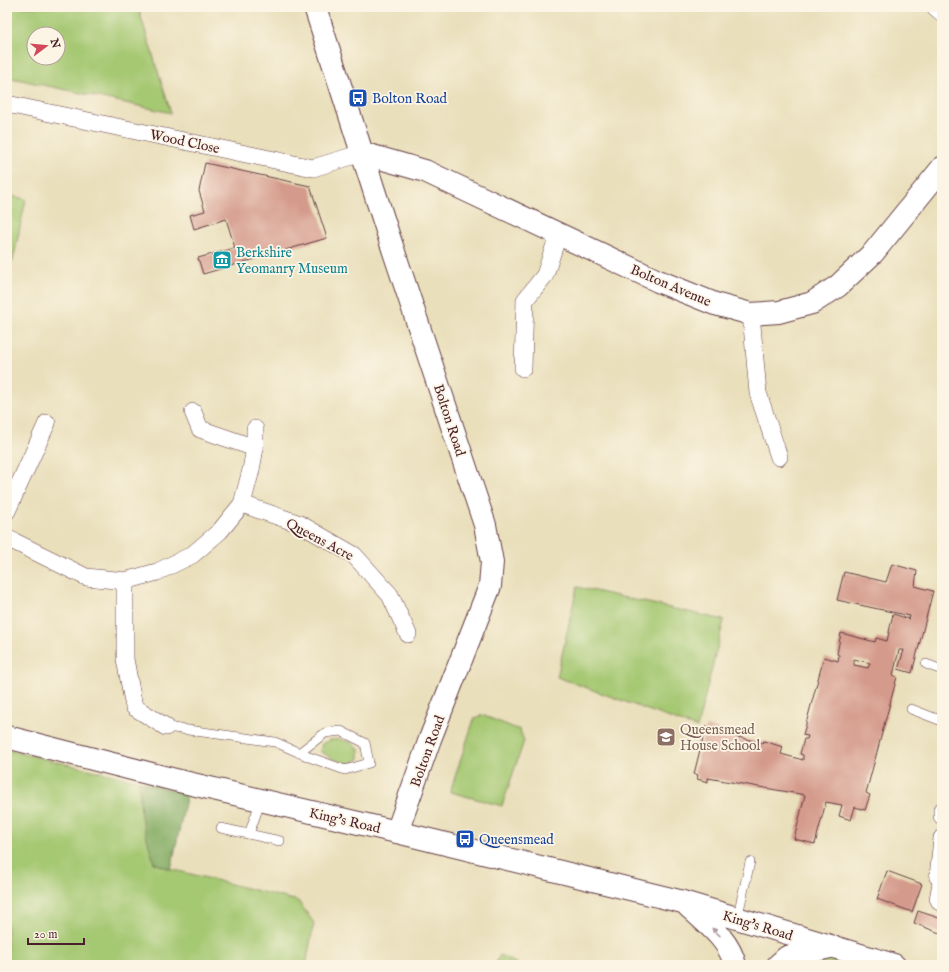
<svg xmlns="http://www.w3.org/2000/svg" width="949" height="972" viewBox="0 0 949 972" font-family="'IM FELL English',serif">
<rect width="100%" height="100%" fill="#fcf5e5"/>
<filter id="ink" filterUnits="userSpaceOnUse"><feTurbulence type="fractalNoise" baseFrequency=".025" numOctaves="2"/><feDisplacementMap in="SourceGraphic" scale="8" xChannelSelector="R" yChannelSelector="G"/><feConvolveMatrix kernelMatrix="1 2 1 2 8 2 1 2 1" color-interpolation-filters="sRGB"/></filter>
<filter id="wash" filterUnits="userSpaceOnUse"><feTurbulence type="fractalNoise" baseFrequency=".012" numOctaves="4" result="noise"/><feDisplacementMap in="SourceGraphic" scale="16" xChannelSelector="R" yChannelSelector="G"/><feGaussianBlur stdDeviation="0.9" result="paint"/><feColorMatrix in="noise" values="0 0 0 0 0 0 0 0 0 0 0 0 0 0 0 0 0 1.4 0 .05"/><feComposite in="paint" operator="in"/></filter>
<g filter="url(#wash)">
<rect width="100%" height="100%" fill="#e9dfbb"/>
<g fill="#a5c872" stroke="#78744e" fill-rule="evenodd">
<path d="M7,7H138L171,113L7,77ZM34,34H58V58H34Z"/>
<polygon points="7,195 26,199 13,261 7,258"/>
<polygon points="577,587 724,620 697,728 557,677"/>
<polygon points="482,715 520,730 524,741 502,806 450,792 474,719"/>
<polygon points="340,739 352,743 359,749 359,759 350,764 333,759 320,751 322,744 329,740"/>
<polygon points="7,750 139,781 141,816 154,863 171,869 298,901 314,923 306,965 7,965"/>
<polygon points="500,955 519,965 494,965"/>
<polygon points="831,957 858,965 785,965"/>
</g>
<polygon fill="#84ac64" stroke="#676648" points="139,781 187,794 171,869 154,863 141,816"/>
<g id="blocks">
<g fill="#d49a8b" fill-rule="evenodd">
<polygon points="205,163 310,186 327,238 203,274 198,258 235,248 226,219 194,229 190,215 205,211 199,191"/>
<path d="M892,564L917,571L915,586L933,591L912,673L898,669L904,650H899L893,675L897,677L866,793L870,795L865,810L855,807L851,820L839,816L842,805L826,802L815,844L794,839L805,795L708,778V782L697,779L698,775L694,774L706,726L726,731V734L762,743L764,741L783,747L781,754L803,760V755L800,754L804,739H807L808,736L803,735L824,657L838,661L839,655L837,654L841,633L875,642L876,638L887,641L893,614L909,619L910,616L837,600L844,572L886,582ZM854,659L870,663L868,668L854,665Z"/>
<polygon points="887,871 922,884 912,912 877,899"/>
<polygon points="918,911 942,919 942,934 914,923"/>
</g>
</g>
</g>
<g filter="url(#ink)">
<use href="#blocks" fill-opacity="0" stroke="#623c41" stroke-width="1"/>
<g fill="none" stroke-linecap="round" stroke-linejoin="round">
<g stroke="#623c41" stroke-width="10">
<g id="lane">
<polyline points="926,664 942,670"/>
<polyline points="911,709 942,721"/>
<polyline points="166,727 275,742 309,757 345,770 369,763 365,743 341,731 325,733 299,753"/>
<polyline points="221,828 280,841"/>
<polyline points="249,834 261,800"/>
<polyline points="938,877 934,899 937,905 942,907"/>
<polyline points="737,919 750,862"/>
</g>
</g>
<g stroke="#623c41" stroke-width="18">
<g id="street">
<polyline points="935,7 942,13"/>
<polyline points="7,104 313,168 362,153"/>
<polyline points="751,314 758,393 779,457"/>
<polyline points="523,368 525,300 545,275 558,235"/>
<polyline points="193,412 200,429 255,448"/>
<polyline points="242,504 300,524 354,555 390,595 408,634"/>
<polyline points="7,511 47,423"/>
<polyline points="7,538 86,577 125,581 157,572 192,555 220,531 242,504 251,470 255,448 255,429"/>
<polyline points="125,581 125,659 134,707 166,727"/>
<polyline points="942,810 942,816"/>
<polyline points="938,877 942,838"/>
</g>
</g>
<g stroke="#623c41" stroke-width="24">
<g id="secondary">
<polyline points="315,7 389,237 485,525 492,562 490,586 430,739 397,832"/>
<polyline points="362,153 425,171 658,281 715,304 751,314 779,312 812,303 838,286 873,253 942,168"/>
</g>
</g>
<g stroke="#623c41" stroke-width="24">
<g id="primary">
<polyline points="7,737 175,780 397,832 683,902 894,965"/>
<path d="M688,906C707,924 729,939 735,965"/>
<polyline points="778,965 787,957 830,947"/>
</g>
</g>
<use href="#lane" stroke="#fff" stroke-width="9"/>
<use href="#street" stroke="#fff" stroke-width="17"/>
<use href="#secondary" stroke="#fff" stroke-width="22"/>
<use href="#primary" stroke="#fff" stroke-width="22"/>
</g>
<defs><path id="oneway-solid" d="M-6-.8H1V-3.2L6.5 0L1 3.2V.8H-6Z"/></defs>
<use fill="#ae9aa0" href="#oneway-solid" transform="translate(716 932) rotate(-137)"/>
</g>
<defs>
<g id="bus-square" transform="scale(1)"><rect x="-9" y="-9" width="18" height="18" rx="4" fill="#1a4fb4" stroke="#fcf5e5"/><path d="M-5-6H5V4H4V6H2V4H-2V6H-4V4H-5ZM-3.5-4V0h7V-4ZM-3.5 1.2v1.5H-2V1.2ZM2 1.2v1.5H3.5V1.2Z" fill="#fff"/></g>
<g id="museum-square" transform="scale(1)"><rect x="-9" y="-9" width="18" height="18" rx="4" fill="#0f9aa8" stroke="#fcf5e5"/><path d="M0-6L6-3V-2H-6V-3ZM-5-1h2V3h-2ZM-1-1h2V3h-2ZM3-1h2V3H3ZM-6 4H6V6H-6Z" fill="#fff"/></g>
<g id="school-square" transform="scale(1)"><rect x="-9" y="-9" width="18" height="18" rx="4" fill="#8d6e63" stroke="#fcf5e5"/><path d="M0-5L7-2L0 1L-7-2ZM-4 1L0 2.5L4 1V4Q0 6-4 4Z" fill="#fff"/></g>
</defs>
<g fill-rule="evenodd">
<use href="#bus-square" x="358" y="98"/>
<use href="#museum-square" x="222" y="260"/>
<use href="#school-square" x="666" y="737"/>
<use href="#bus-square" x="465" y="839"/>
</g>
<g text-anchor="middle" stroke-width="3.5" stroke-linejoin="round" paint-order="stroke">
<g font-size="14" fill="#164399" stroke="#fcf5e5" text-anchor="start">
<text x="372" y="103">Bolton Road</text>
<text x="479" y="844">Queensmead</text>
</g>
<g font-size="14" fill="#4a1f2b" stroke="#fcf5e5">
<text transform="translate(185 141) rotate(12)" y="5">Wood Close</text>
<text transform="translate(671 285) rotate(23)" y="5">Bolton Avenue</text>
<text transform="translate(450 420) rotate(72)" y="5">Bolton Road</text>
<text transform="translate(320 539) rotate(28)" y="5">Queens Acre</text>
<text transform="translate(427 751) rotate(-70)" y="5">Bolton Road</text>
<text transform="translate(345 820) rotate(13)" y="5">King's Road</text>
<text transform="translate(758 925) rotate(17)" y="5">King's Road</text>
</g>
<g font-size="14" fill="#0d838f" stroke="#fcf5e5" text-anchor="start">
<text x="236" y="257">Berkshire<tspan x="236" dy="16">Yeomanry Museum</tspan></text>
</g>
<g font-size="14" fill="#785e54" stroke="#fcf5e5" text-anchor="start">
<text x="680" y="734">Queensmead<tspan x="680" dy="16">House School</tspan></text>
</g>
</g>
<rect width="949" height="972" fill="none" stroke="#fcf5e5" stroke-width="24"/>
<g transform="translate(46 46) rotate(74)"><circle r="19" fill="#fcf5e5" stroke="#b59f9b"/>
<path d="M0-3L7 15L0 10L-7 15Z" fill="#d1495b"/>
<text y="-6" font-size="11" font-weight="bold" text-anchor="middle" fill="#4a1f2b">N</text>
</g>
<path d="M28 938v6h56v-6" fill="none" stroke="#4a1f2b" stroke-width="2"/>
<text x="34" y="938" font-size="12" fill="#4a1f2b" stroke="#fcf5e5" stroke-width="3" paint-order="stroke">20 m</text>
</svg>
